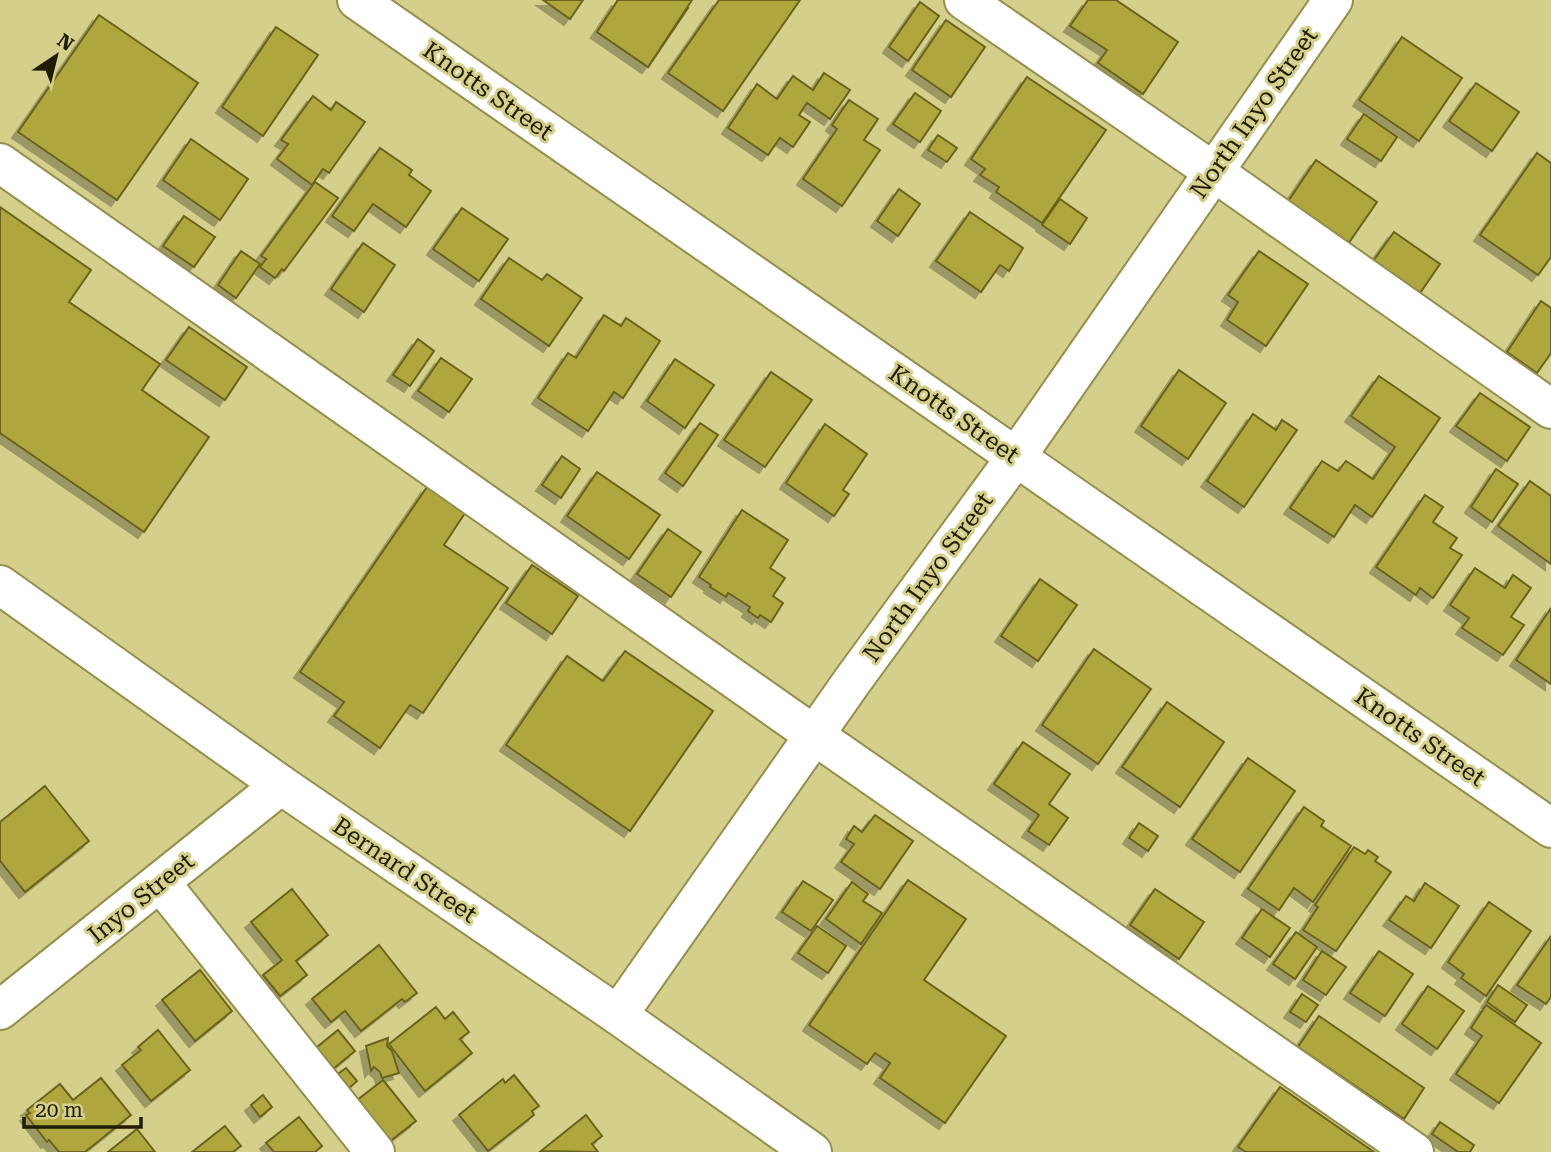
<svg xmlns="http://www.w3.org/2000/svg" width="1551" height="1152" viewBox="0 0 1551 1152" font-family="'Roboto Serif',serif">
<defs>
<filter id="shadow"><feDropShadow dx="-6" dy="6" stdDeviation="0" flood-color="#0004"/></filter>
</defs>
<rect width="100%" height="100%" fill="#d4cf8a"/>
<g fill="#afa63c" stroke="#69631e" stroke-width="2" filter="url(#shadow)">
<polygon points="543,0 583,0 570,19"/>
<polygon points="618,0 676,0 688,8 648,67 597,32"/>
<polygon points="618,0 692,0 648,67 597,32"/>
<polygon points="719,0 800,0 723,111 668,73"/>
<polygon points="1088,0 1116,0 1178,42 1143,94 1098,63 1107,50 1070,26"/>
<polygon points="920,2 939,16 908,61 889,47"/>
<polygon points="99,15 198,83 117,200 18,132"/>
<polygon points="946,20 985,47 951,97 912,70"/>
<polygon points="276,27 318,55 263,136 222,107"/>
<polygon points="1402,37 1462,78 1419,141 1359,100"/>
<polygon points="824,73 850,90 830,119 807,103 799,115 810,122 793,147 780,138 768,155 728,128 757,84 777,99 793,76 813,90"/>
<polygon points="1027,77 1106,130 1042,223 996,192 999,187 980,175 985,169 971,159"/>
<polygon points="1476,83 1519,112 1492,151 1449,121"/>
<polygon points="915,93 941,111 920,142 893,124"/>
<polygon points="313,96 331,110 336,102 365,122 329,173 323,169 312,185 277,159 288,144 281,140"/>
<polygon points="849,100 878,119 864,140 880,150 842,206 803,179 837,129 832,125"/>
<polygon points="1364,114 1397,137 1381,161 1347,139"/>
<polygon points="938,135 957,148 947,162 928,150"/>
<polygon points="191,139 248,179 220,220 163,180"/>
<polygon points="380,148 412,170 409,175 431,191 406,227 373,204 354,231 332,216"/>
<polygon points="1537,153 1551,163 1551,257 1538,275 1480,235"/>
<polygon points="1316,160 1377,202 1348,244 1287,203"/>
<polygon points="315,182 338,198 284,271 282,269 275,278 260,267 266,259 261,256"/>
<polygon points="899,189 920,204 898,236 877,221"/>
<polygon points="1060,199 1087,218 1070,244 1042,225"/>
<polygon points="0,207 91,270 69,302 160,364 142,390 209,437 144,532 0,433"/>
<polygon points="462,208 508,239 479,281 433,249"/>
<polygon points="970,212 1023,248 1009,271 1000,265 981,292 936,261"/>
<polygon points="184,216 215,237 194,267 163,246"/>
<polygon points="1394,232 1440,264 1418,296 1371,264"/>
<polygon points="363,243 395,265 364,312 331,289"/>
<polygon points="241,251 260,264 236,298 218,285"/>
<polygon points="1259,251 1308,284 1266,346 1227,320 1238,302 1228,295"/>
<polygon points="509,258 542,280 547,274 582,298 549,346 481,299"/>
<polygon points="1541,301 1551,308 1551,353 1537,373 1507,352"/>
<polygon points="604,315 621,326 626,318 660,341 623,398 614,392 588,431 538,398 568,353 576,358"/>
<polygon points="189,327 247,367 225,400 166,360"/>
<polygon points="418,339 434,351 410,386 393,375"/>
<polygon points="441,358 472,379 449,412 418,391"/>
<polygon points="675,359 714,385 685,428 647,401"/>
<polygon points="1179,370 1226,403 1188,459 1141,426"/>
<polygon points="771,372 812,400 765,467 724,440"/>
<polygon points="1379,376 1440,418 1372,517 1355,505 1334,537 1290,508 1322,461 1338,471 1346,461 1373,479 1395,447 1351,416"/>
<polygon points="1480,393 1530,427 1507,461 1456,426"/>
<polygon points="1253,414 1276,430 1282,420 1297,430 1244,507 1207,481"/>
<polygon points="700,423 718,435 683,486 665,473"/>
<polygon points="825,424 867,454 843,490 849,494 834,516 786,483"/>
<polygon points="562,456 580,469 561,498 542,485"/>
<polygon points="1496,469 1518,484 1492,522 1471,507"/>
<polygon points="597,472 660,515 629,559 567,516"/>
<polygon points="1530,481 1551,496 1551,564 1498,526"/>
<polygon points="427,487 465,513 444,545 508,588 423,713 410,705 380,748 334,716 344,702 300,672"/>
<polygon points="1425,495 1443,507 1433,522 1457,538 1450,548 1462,555 1433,598 1420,588 1416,595 1376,567"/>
<polygon points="742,510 788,540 770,568 785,578 773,596 783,603 771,622 760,615 758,618 748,611 750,607 728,593 726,597 710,587 711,585 699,577"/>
<polygon points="668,529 701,552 671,597 637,574"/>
<polygon points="532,565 578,596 552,634 506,603"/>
<polygon points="1475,568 1505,588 1513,575 1531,588 1511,617 1524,625 1503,655 1462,628 1469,618 1450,605"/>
<polygon points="1040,579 1077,605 1038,661 1001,636"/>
<polygon points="1551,608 1551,684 1516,660"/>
<polygon points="1094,649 1151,689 1098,764 1042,725"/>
<polygon points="625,651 713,711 630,831 506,745 567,656 603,681"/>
<polygon points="1167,702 1224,742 1180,807 1122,767"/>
<polygon points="1023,742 1070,774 1049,804 1068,818 1049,845 1028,831 1039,815 994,784"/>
<polygon points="1248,758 1295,791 1240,872 1192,839"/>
<polygon points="45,786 89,841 25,892 0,861 0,822"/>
<polygon points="1304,807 1324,821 1321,826 1351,846 1313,902 1294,888 1279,910 1248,889"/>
<polygon points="875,815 913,841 880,889 841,862 854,844 846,839 854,826 862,832"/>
<polygon points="1139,823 1158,836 1148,851 1129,838"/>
<polygon points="1354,847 1365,854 1368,850 1378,857 1375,861 1391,872 1336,951 1303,930 1318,907 1315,905"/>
<polygon points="908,880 966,919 924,980 1006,1036 945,1123 880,1078 890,1063 875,1053 867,1064 809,1025"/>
<polygon points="803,881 833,900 811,931 782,912"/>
<polygon points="852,882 868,894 863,901 882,913 861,944 826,919"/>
<polygon points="1425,883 1459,906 1431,948 1389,920 1406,896 1414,901"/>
<polygon points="292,889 328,935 296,961 307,975 280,996 263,975 282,960 251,922"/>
<polygon points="1155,889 1204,922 1179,959 1130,925"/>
<polygon points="1489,902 1531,931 1486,996 1461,978 1464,974 1448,962"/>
<polygon points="1262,909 1290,928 1270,957 1242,938"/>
<polygon points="817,926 846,946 828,973 798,953"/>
<polygon points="1296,932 1317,947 1295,979 1273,964"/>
<polygon points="1551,936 1551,997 1546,1004 1517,985"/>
<polygon points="379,945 417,993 405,1002 402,999 361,1031 345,1011 331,1022 312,999"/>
<polygon points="1322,951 1346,967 1326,995 1303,980"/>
<polygon points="1379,951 1413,974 1385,1016 1350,993"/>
<polygon points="200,970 232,1011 195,1041 162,1000"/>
<polygon points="1498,985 1527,1005 1515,1022 1487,1002"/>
<polygon points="1428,986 1464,1011 1437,1049 1402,1024"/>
<polygon points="1302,994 1318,1005 1306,1022 1290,1012"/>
<polygon points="1486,1005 1541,1043 1499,1103 1456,1074 1482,1036 1471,1028"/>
<polygon points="436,1007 445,1019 453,1012 469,1032 460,1039 472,1053 425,1091 389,1044"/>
<polygon points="1319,1016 1424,1088 1404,1119 1298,1047"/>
<polygon points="158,1030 190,1070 151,1101 122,1065 141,1050 138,1047"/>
<polygon points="338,1030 355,1051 328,1073 311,1052"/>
<polygon points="388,1038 387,1046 392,1051 399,1073 382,1078 380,1072 374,1067 371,1071 366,1046"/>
<polygon points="346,1068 357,1081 346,1091 335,1076"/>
<polygon points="514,1075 539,1106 532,1111 534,1115 488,1151 459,1115 503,1079 505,1083"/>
<polygon points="101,1078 131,1115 85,1152 59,1152 49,1140 47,1142 26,1115 30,1113 27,1110 60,1084 73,1100"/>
<polygon points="383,1080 416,1121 389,1142 356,1101"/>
<polygon points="1280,1087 1374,1152 1246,1152 1238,1147"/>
<polygon points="263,1095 272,1107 260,1117 251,1105"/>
<polygon points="586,1115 602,1136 592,1144 598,1152 541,1151"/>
<polygon points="299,1117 322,1146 315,1152 274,1152 266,1143"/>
<polygon points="1440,1122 1474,1145 1470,1152 1458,1152 1432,1134"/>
<polygon points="225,1126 241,1146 233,1152 192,1152"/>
<polygon points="137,1129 155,1152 108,1152"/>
</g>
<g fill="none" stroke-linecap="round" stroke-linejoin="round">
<g stroke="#948f4c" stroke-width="42">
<g id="minor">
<polyline points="357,0 1551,828"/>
<polyline points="964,0 1214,172 1551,409"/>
<polyline points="0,163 814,735 1414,1152"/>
<polyline points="0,585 281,785 618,1015 812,1152"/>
<polyline points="160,882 375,1152"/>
<polyline points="0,1010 281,785"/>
<polyline points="618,1015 853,680 1016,457 1333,0"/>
</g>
</g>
<use href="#minor" stroke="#fff" stroke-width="38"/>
</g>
<g text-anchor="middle" stroke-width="6" stroke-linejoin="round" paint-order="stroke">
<g font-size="24" fill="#1f1c02" stroke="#d4cf8a">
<text transform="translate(488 91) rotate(35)" y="8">Knotts Street</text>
<text transform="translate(1254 113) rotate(-55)" y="8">North Inyo Street</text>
<text transform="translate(954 414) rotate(35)" y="8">Knotts Street</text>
<text transform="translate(928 577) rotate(-54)" y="8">North Inyo Street</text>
<text transform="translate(1420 737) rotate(35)" y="8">Knotts Street</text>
<text transform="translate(405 870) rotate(34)" y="8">Bernard Street</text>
<text transform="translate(141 898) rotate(-39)" y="8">Inyo Street</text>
</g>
</g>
<g transform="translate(56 56) rotate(35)" stroke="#d4cf8a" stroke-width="5" paint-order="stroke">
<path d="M0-5L12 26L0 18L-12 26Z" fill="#1f1c02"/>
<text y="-10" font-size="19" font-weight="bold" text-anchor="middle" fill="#1f1c02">N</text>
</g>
<path d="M24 1117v10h117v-10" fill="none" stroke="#1f1c02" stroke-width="3.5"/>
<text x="35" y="1117" font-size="21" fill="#1f1c02" stroke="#d4cf8a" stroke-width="5" paint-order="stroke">20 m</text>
</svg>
